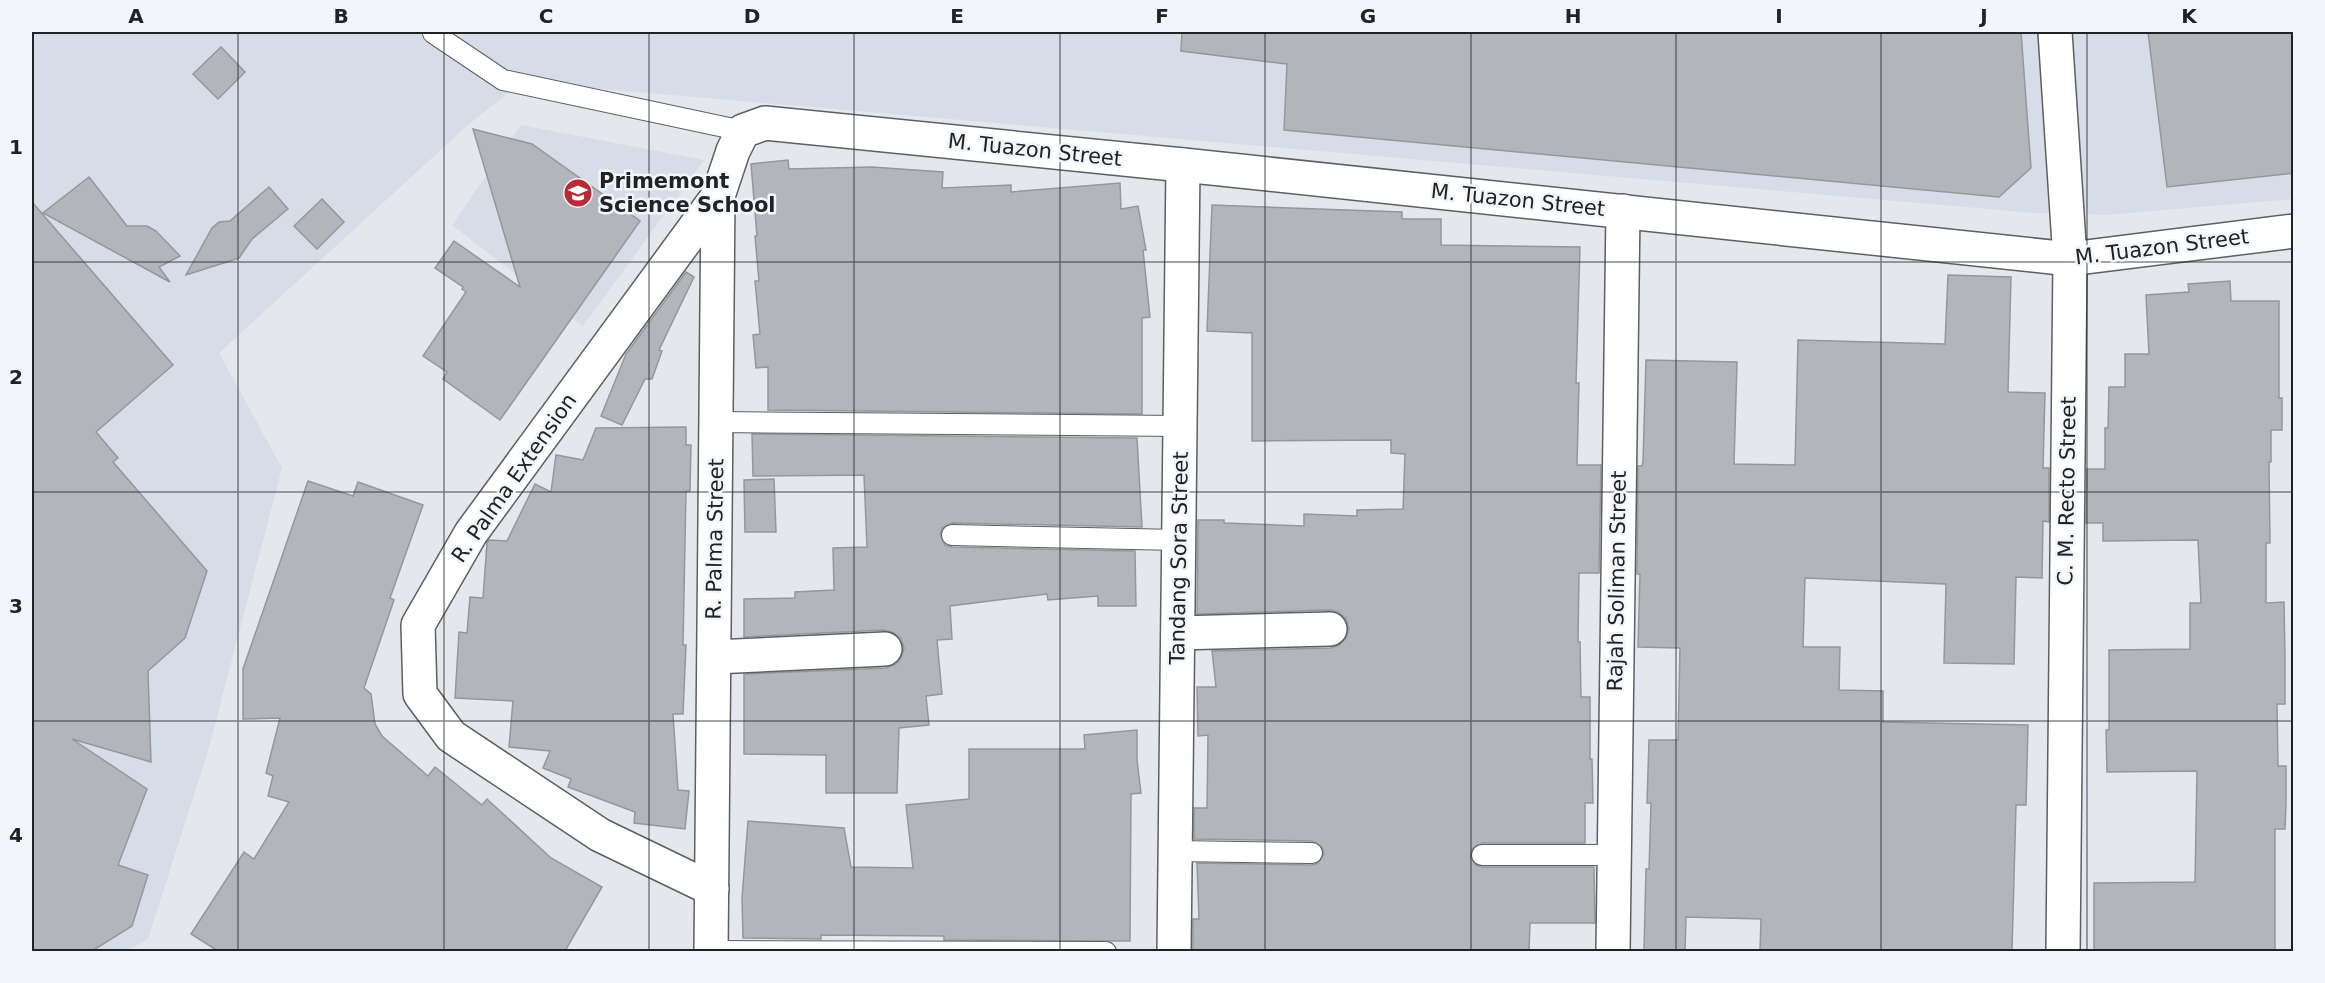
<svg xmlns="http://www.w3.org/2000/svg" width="2325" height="983" viewBox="0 0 2325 983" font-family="'DejaVu Sans',sans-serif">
<rect width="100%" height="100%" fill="#e4e7ec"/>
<g fill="#d6dde9">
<polygon points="32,32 2293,32 2293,199 2105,215 2035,213 522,82 467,126 219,353 282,468 208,751 148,939 126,951 32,951"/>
<polygon points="521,125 704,160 583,326 452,225"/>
</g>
<g fill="#b2b5ba" stroke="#94979c" stroke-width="1.5">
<polygon points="1182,32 2021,32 2031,168 1999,197 1284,130 1287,64 1181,51"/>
<polygon points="2148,32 2294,32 2294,173 2167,187"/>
<polygon points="221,47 245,72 218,99 193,74"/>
<polygon points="473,129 532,144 640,221 500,420 443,379 447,372 423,356 466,292 462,289 463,287 435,268 454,241 520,287"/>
<polygon points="788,160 789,169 872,167 943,172 942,188 1011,185 1011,192 1120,183 1121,209 1138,206 1146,250 1143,250 1150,317 1142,318 1142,414 768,410 768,367 756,368 753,335 760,334 755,281 759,281 755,236 757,236 751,164"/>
<polygon points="89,177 127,226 147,226 156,231 180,256 159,267 170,282 43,213"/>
<polygon points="269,187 288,209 252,239 239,258 186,275 212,228 219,222 230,221"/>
<polygon points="322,199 344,222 317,249 294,226"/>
<polygon points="32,202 173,365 96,432 118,458 113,462 207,571 185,638 148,671 151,762 72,739 147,789 118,865 148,875 132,926 92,951 32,951"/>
<polygon points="1212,205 1402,212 1402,219 1441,219 1441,245 1580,247 1576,383 1579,383 1577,465 1601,465 1599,573 1579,573 1578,642 1580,642 1581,697 1590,697 1590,759 1592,759 1593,803 1585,803 1585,843 1482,843 1472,849 1470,856 1476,865 1482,867 1594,867 1595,923 1530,923 1529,951 1193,951 1193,919 1199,919 1197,863 1312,865 1318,863 1324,854 1322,847 1312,841 1194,839 1194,808 1207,808 1208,735 1198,736 1197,687 1216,687 1212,651 1331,648 1339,645 1346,638 1349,629 1346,619 1338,612 1330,610 1197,614 1198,520 1224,520 1224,523 1304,526 1304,514 1357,516 1357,510 1403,509 1405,454 1391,453 1391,440 1252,441 1252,333 1207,331"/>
<polygon points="686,272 694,277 659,350 662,351 652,379 645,379 622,425 601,416 626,354"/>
<polygon points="1948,275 2011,277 2008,392 2045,393 2043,468 2049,468 2049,522 2043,521 2042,578 2016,577 2014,664 1944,663 1946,584 1805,578 1803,647 1840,647 1839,690 1883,691 1883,722 2028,725 2026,805 2016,805 2012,951 1760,951 1761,919 1686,917 1685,951 1644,951 1646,869 1649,869 1651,803 1647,803 1649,740 1678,740 1680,648 1638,647 1640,574 1637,574 1638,466 1642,466 1643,461 1646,360 1737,362 1734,464 1795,465 1798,340 1945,344"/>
<polygon points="2230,281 2231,301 2279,301 2279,398 2282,398 2282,430 2271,430 2271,462 2269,462 2270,543 2266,543 2266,603 2284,602 2285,656 2285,704 2277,704 2278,766 2286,766 2286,804 2285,829 2275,829 2275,951 2094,951 2094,883 2195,882 2197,771 2107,772 2106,730 2109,730 2109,650 2190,649 2190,603 2201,603 2198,540 2103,541 2103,523 2086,523 2087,469 2105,469 2105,428 2108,428 2109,387 2125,387 2125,354 2149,354 2146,295 2189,292 2188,284"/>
<polygon points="686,427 686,445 691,445 690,491 686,491 683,645 686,645 683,714 673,714 678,790 689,791 685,829 634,823 635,812 568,787 571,779 543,768 550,751 509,747 513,701 455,698 459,632 467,633 470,597 483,598 487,543 489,540 507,541 535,484 551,492 556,455 583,460 596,428"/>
<polygon points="752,434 1137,438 1142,527 952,523 942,528 940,535 945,545 952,547 1135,551 1136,606 1098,606 1098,596 1048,600 1047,594 950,606 952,639 937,640 942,694 926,696 929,725 899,728 897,793 826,793 826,755 744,754 744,674 886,668 896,664 901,658 904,648 901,639 894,633 884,630 744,637 744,599 795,598 795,592 834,590 833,548 867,547 864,475 753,476"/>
<polygon points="774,479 776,532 745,532 744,480"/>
<polygon points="308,481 353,496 358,482 423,505 390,598 394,600 364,688 371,694 375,724 382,736 428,776 435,767 482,805 487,799 551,858 602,887 565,951 218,951 191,934 244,852 254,859 289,802 268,796 273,776 266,773 280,718 243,719 243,669"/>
<polygon points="1137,730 1137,760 1141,793 1131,794 1130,941 944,940 944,936 821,935 821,939 743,938 742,898 748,821 844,828 851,867 913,868 906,805 969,799 969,749 1085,749 1084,735"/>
</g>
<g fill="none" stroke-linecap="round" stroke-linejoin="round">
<g stroke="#5c5f63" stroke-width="22">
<g id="lane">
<polyline points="433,33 503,80 743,131"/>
<polyline points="717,422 1180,426"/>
<polyline points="952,535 1178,540"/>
<polyline points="1175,851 1312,853"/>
<polyline points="1482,855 1613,855"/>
<polyline points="711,951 1106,952"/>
</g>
</g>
<g stroke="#5c5f63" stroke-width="36">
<g id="street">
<polyline points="1178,633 1330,629"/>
<polyline points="714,657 885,649"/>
<polyline points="712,889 600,835 451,736 420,694 418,625 471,533 718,196"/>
<polyline points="711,952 718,196 733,151 743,131 765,123 1183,165 2070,259 2294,231"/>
<polyline points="1174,952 1183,165"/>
<polyline points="1613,952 1623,211"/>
</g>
</g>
<g stroke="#5c5f63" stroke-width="36">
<polyline id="secondary" points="2055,32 2070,259 2063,952"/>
</g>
<use href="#lane" stroke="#fff" stroke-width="20"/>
<use href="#street" stroke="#fff" stroke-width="33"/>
<use href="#secondary" stroke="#fff" stroke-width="33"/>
</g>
<path fill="none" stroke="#212224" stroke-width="1.5" stroke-opacity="0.55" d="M238,32V952M444,32V952M649,32V952M854,32V952M1060,32V952M1265,32V952M1471,32V952M1676,32V952M1881,32V952M2087,32V952M32,262H2294M32,492H2294M32,721H2294"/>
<defs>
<g id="school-disc" transform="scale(1.5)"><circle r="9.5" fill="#ba2938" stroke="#f2f5fa"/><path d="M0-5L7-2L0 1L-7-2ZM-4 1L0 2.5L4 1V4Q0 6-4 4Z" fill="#fff"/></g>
</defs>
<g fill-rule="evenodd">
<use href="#school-disc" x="578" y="193"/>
</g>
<g text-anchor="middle" stroke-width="5" stroke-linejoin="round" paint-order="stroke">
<g font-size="21" fill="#212224" stroke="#f2f5fa">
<text transform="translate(1035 150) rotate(6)" y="7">M. Tuazon Street</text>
<text transform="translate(1518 200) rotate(6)" y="7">M. Tuazon Street</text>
<text transform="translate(2162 247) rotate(-7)" y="7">M. Tuazon Street</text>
<text transform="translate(514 478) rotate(-55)" y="7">R. Palma Extension</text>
<text transform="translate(2067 491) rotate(-89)" y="7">C. M. Recto Street</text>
<text transform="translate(715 539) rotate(-89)" y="7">R. Palma Street</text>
<text transform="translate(1179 558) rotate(-89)" y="7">Tandang Sora Street</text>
<text transform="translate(1617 581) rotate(-89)" y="7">Rajah Soliman Street</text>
</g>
<g font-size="21" font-weight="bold" fill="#212224" stroke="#f2f5fa" text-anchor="start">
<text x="599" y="188">Primemont<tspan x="599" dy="24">Science School</tspan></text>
</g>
</g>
<rect width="2325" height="983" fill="none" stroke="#f2f5fa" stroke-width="66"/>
<rect x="33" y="33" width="2259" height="917" fill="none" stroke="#212224" stroke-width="2"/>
<g font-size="20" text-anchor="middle" font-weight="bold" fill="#212224">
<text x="136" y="23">A</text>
<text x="341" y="23">B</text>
<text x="546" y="23">C</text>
<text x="752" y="23">D</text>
<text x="957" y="23">E</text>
<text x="1162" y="23">F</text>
<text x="1368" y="23">G</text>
<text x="1573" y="23">H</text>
<text x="1779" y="23">I</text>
<text x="1984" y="23">J</text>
<text x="2189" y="23">K</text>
<text x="16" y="154">1</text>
<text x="16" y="384">2</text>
<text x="16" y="613">3</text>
<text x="16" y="842">4</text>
</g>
</svg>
